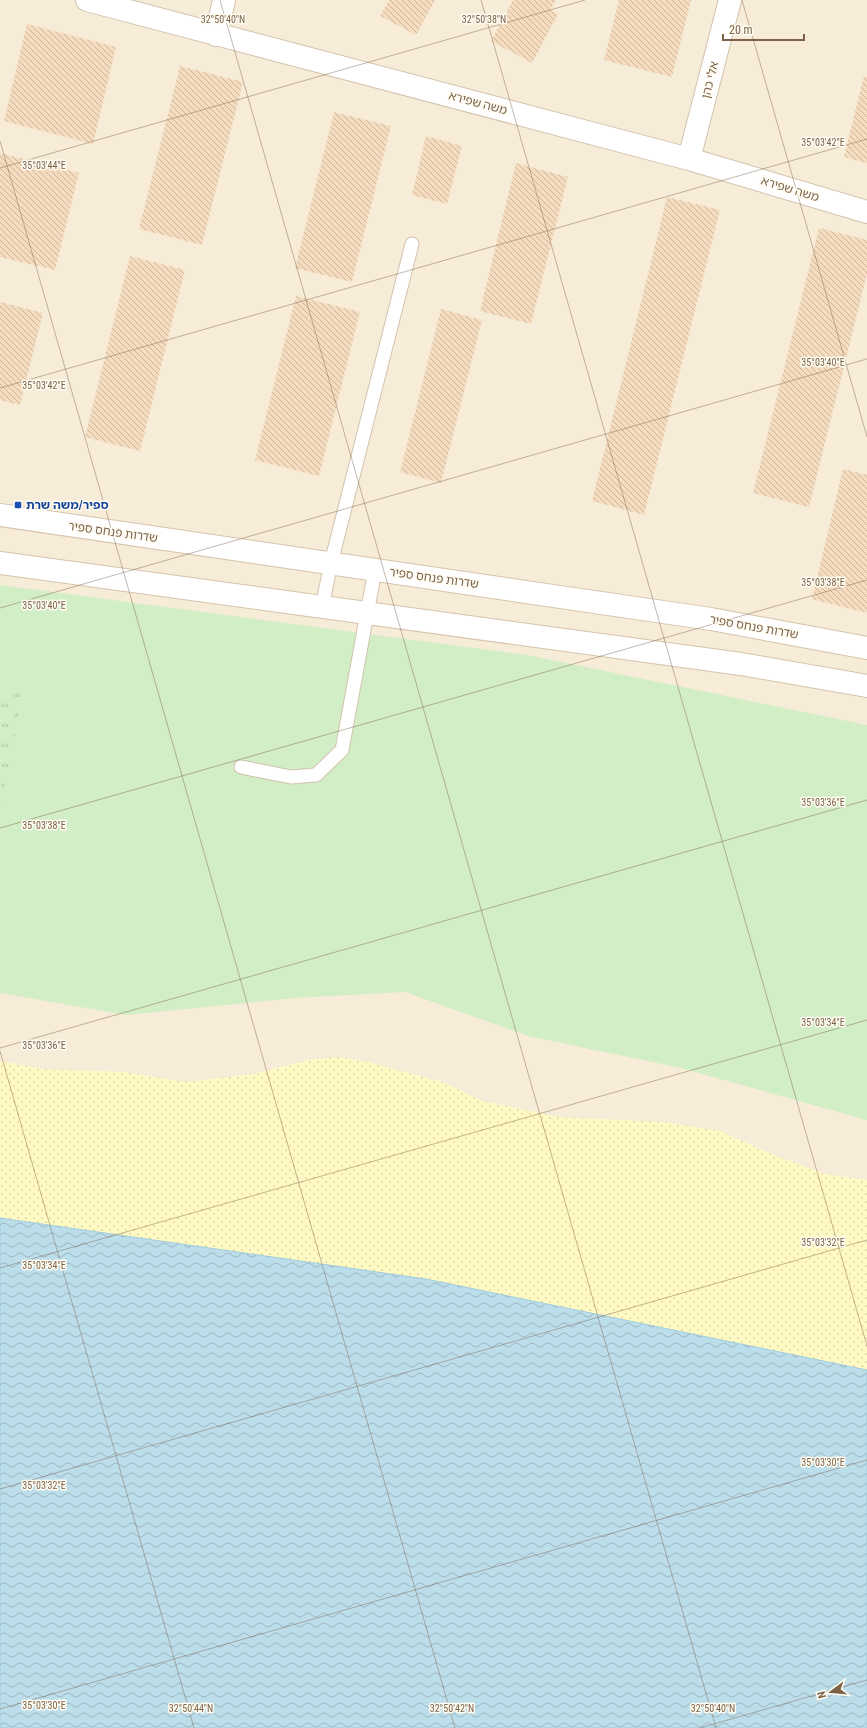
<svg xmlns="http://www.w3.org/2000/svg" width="867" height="1728" viewBox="0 0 867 1728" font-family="'Roboto Condensed','Noto Sans Hebrew',sans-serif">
<defs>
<pattern id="sand-dots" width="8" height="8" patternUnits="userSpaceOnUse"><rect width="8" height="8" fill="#fff9c3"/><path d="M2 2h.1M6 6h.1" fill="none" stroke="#ded8a9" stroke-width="1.8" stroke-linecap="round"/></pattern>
<pattern id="park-tufts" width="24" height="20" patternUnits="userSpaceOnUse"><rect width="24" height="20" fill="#d2eec6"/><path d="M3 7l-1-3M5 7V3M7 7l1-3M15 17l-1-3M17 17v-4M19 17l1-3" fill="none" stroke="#b0c4a3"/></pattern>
<pattern id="water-waves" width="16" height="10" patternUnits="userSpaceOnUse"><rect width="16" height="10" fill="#bcdeeb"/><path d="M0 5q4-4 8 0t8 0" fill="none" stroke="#9eb7c0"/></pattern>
<pattern id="building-back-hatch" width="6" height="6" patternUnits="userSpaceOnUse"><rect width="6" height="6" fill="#f6dcbf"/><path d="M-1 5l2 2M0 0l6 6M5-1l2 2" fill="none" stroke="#ccb69d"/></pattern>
</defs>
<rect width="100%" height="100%" fill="#fef9ea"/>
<polygon fill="#f7ecd8" points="0,0 867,0 867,1254 0,1074"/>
<polygon fill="#d2eec6" points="0,585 527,655 867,725 867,1120 681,1068 528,1036 405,992 295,998 126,1015 0,993"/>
<polygon fill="url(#sand-dots)" points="338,1057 368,1062 442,1082 483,1101 558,1117 664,1122 720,1131 776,1156 826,1174 867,1180 867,1371 0,1233 0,1061 43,1069 124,1072 185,1082 254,1074 309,1060"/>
<polygon fill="url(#park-tufts)" points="0,689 23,693 0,813"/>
<polygon fill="url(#water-waves)" stroke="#a1cddd" points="0,1218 426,1279 867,1370 867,1728 0,1728"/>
<g fill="url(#building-back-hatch)">
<polygon points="389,0 435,0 416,35 380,16"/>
<polygon points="513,0 556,0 550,10 558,14 532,63 491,41"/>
<polygon points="619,0 691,0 672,77 604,60"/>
<polygon points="27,24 116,47 93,144 4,121"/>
<polygon points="180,66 243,82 202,245 139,229"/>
<polygon points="864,76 867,77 867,163 844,157"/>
<polygon points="334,112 391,126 352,282 295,268"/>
<polygon points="426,136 462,146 447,204 412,195"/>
<polygon points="0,153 79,173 55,270 0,257"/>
<polygon points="516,163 568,177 531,324 480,311"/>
<polygon points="667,197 720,210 644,515 592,501"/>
<polygon points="819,228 867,240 867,274 809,507 753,493"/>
<polygon points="130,256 185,270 140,451 85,437"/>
<polygon points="296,296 360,312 319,476 255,460"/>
<polygon points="0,302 43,313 20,405 0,400"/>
<polygon points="441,309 482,320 441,483 400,472"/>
<polygon points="843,469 867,475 867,613 812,599"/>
</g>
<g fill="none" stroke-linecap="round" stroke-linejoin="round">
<g stroke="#d3c2ae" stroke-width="15">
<g id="lane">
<polyline points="322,607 331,563 412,244"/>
<polyline points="241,767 291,777 316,775 342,750 375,570"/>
</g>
</g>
<g stroke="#d3c2ae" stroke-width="24">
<g id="street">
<polyline points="87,0 689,159 867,212"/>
<polyline points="216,35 224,0"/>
<polyline points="689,159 730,0"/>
</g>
</g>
<g stroke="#d6c3ab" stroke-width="24">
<g id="secondary">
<polyline points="0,515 711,619 867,648"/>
<polyline points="0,563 741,664 867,686"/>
</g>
</g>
<use href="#lane" stroke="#fff" stroke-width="13"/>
<use href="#street" stroke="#fff" stroke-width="22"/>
<use href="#secondary" stroke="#fff" stroke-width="22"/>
</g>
<path fill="none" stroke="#7d624a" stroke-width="1" stroke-opacity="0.45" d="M220,0L716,1728M481,0L867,1346M742,0L867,437M0,141L455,1728M0,168L585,0M0,388L867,139M0,608L867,359M0,828L867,580M0,1048L867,800M0,1051L194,1728M0,1268L867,1020M0,1489L867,1240M0,1709L867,1460M700,1728L867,1680"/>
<rect fill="#1a4fb4" stroke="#fffcf2" stroke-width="1.5" x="14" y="501" width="8" height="8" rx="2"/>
<g text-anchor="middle" stroke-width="3" stroke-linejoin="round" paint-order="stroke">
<g font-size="12" fill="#7d624a" stroke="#fffcf2">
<text transform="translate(710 80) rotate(-76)" y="4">אלי כהן</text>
<text transform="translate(478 103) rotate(15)" y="4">משה שפירא</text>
<text transform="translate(790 189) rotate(17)" y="4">משה שפירא</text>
<text transform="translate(113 532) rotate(8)" y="4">שדרות פנחס ספיר</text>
<text transform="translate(434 578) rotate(8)" y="4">שדרות פנחס ספיר</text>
<text transform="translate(754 627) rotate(10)" y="4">שדרות פנחס ספיר</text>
</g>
<g font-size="12" font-weight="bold" fill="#164399" stroke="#fffcf2" text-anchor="start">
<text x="26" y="509">ספיר/משה שרת</text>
</g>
</g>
<g font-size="10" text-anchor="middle" fill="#7d624a" stroke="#fffcf2" stroke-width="3" stroke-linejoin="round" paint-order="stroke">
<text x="223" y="23">32°50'40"N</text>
<text x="484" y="23">32°50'38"N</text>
<text x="823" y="146">35°03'42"E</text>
<text x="44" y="169">35°03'44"E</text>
<text x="823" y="366">35°03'40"E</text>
<text x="44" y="389">35°03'42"E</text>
<text x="823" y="586">35°03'38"E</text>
<text x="44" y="609">35°03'40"E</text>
<text x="823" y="806">35°03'36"E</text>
<text x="44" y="829">35°03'38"E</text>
<text x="823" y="1026">35°03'34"E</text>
<text x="44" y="1049">35°03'36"E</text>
<text x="823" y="1246">35°03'32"E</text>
<text x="44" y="1269">35°03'34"E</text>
<text x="823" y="1466">35°03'30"E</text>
<text x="44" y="1489">35°03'32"E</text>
<text x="44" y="1709">35°03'30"E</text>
<text x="191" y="1712">32°50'44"N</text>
<text x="452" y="1712">32°50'42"N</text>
<text x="713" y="1712">32°50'40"N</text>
</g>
<g transform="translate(831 1692) rotate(254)" stroke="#fffcf2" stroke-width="3" paint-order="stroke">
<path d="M0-3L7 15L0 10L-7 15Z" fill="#7d624a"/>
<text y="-6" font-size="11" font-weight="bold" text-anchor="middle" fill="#7d624a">N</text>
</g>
<path d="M723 34v6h81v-6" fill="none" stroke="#7d624a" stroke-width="2"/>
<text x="729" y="34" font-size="12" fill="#7d624a" stroke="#fffcf2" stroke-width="3" paint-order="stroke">20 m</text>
</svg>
